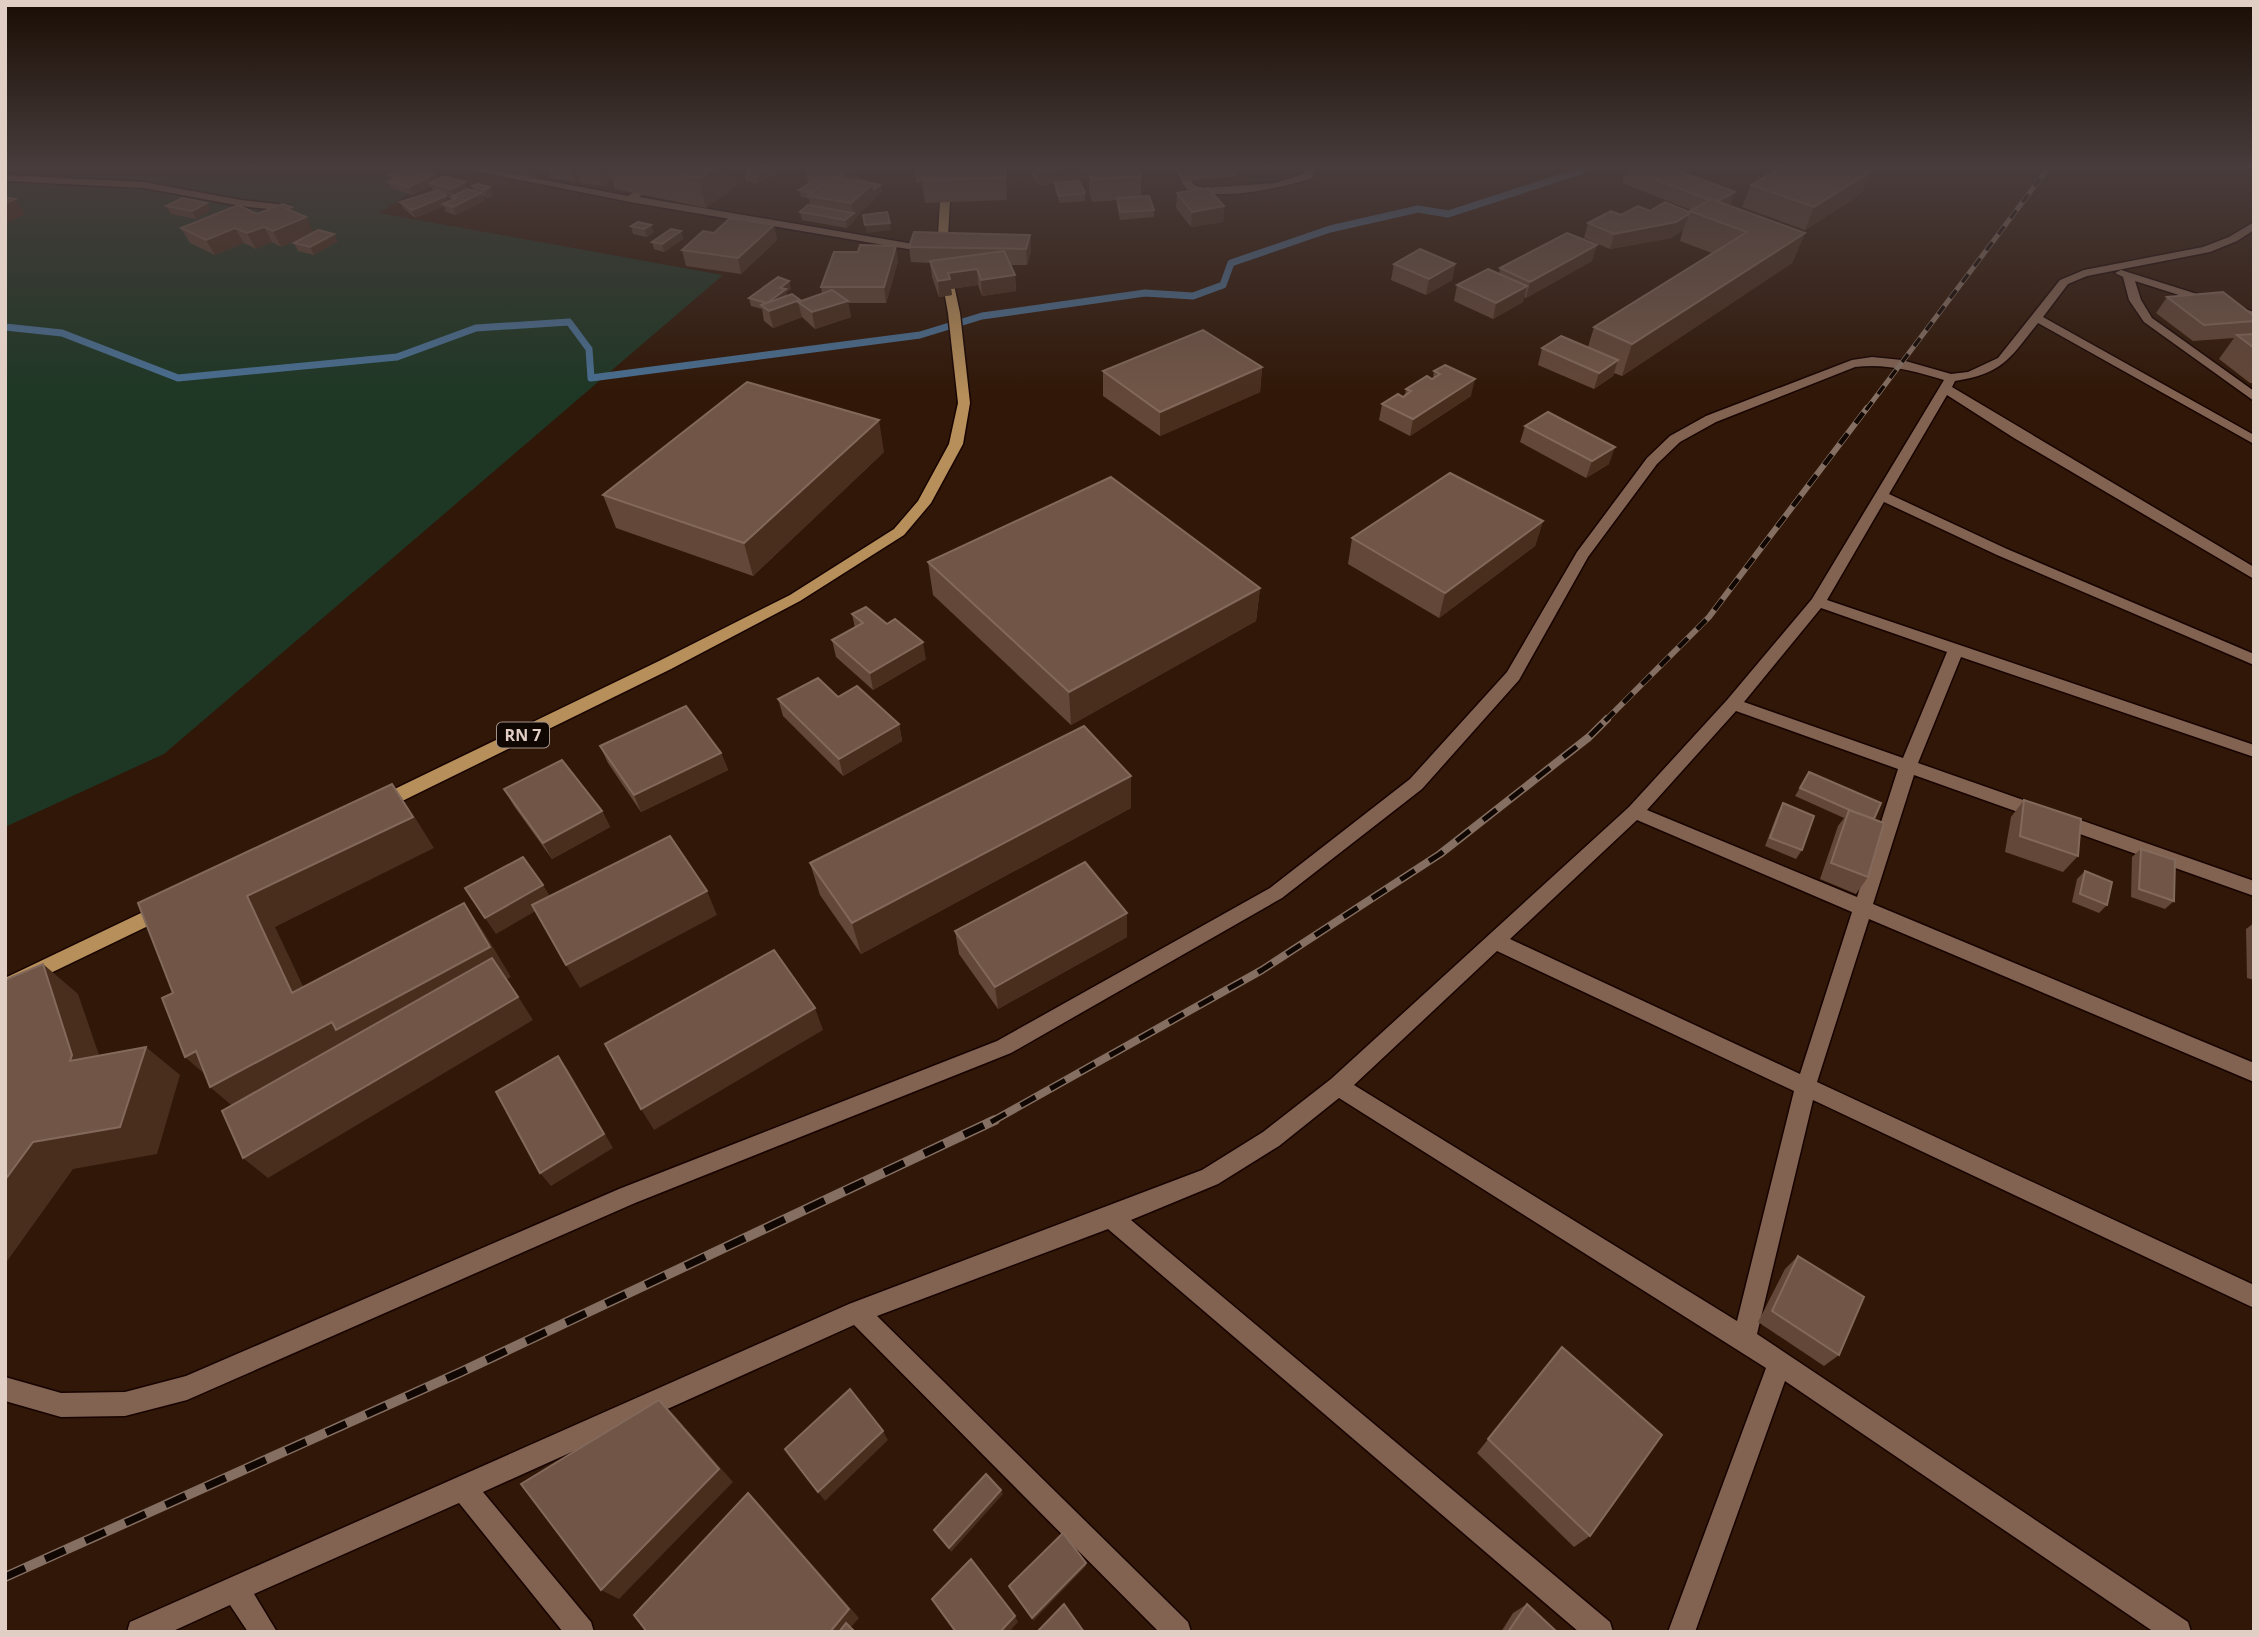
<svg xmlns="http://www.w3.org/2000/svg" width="2259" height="1637" viewBox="0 0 2259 1637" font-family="'Open Sans',sans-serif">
<rect width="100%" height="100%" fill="#301707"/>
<polygon fill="#1e3725" points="38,167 412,167 431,180 379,213 723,275 164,754 5,827 5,177 11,178"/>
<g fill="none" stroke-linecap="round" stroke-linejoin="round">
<polyline stroke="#496f92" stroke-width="7" points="5,327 62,333 178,378 397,357 476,328 569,322 589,349 591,378 920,335 982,316 1145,293 1193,296 1223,285 1231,263 1330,229 1418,209 1448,214 1593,167"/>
<g stroke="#170300" stroke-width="3">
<g id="street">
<polygon points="455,167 476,167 628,196 667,167 678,167 639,197 931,247 936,250 931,253 630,202"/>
<path d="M1174,167H1184L1194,185L1204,188L1275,183L1304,174L1305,167H1315L1313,178C1276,189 1224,201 1186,189Z"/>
<polygon points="5,175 144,182 241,200 287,205 292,208 287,211 241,206 144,188 5,181"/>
<path d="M2254,222V230L2237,241L2210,252L2087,276L2068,284L2043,317L2254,435V444L2038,323C2010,358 2003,374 1955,381L1952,387L2254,567V579L2014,438L1947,395L1889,494L2007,549L2254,654V665L1997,555L1884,502L1827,600L2254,745V757L1961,657L1918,763L2254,881V896L1914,775L1873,904L2254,1063V1082L1869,919L1817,1082L2254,1285V1308L1813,1100L1757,1334L2188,1622L2191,1632H2154L1785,1381L1695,1632H1668L1766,1368L1339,1098L1279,1146L1218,1184L1131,1220L1610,1622L1613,1632H1579L1108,1229L877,1316L1188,1622L1191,1632H1159L854,1325L483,1492L591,1622L594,1632H563L459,1503L254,1594L277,1632H248L230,1605L171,1632H127L130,1622L849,1304L1202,1170L1263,1132L1331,1079L1629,807L1727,700L1812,599L1944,380C1914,371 1886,363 1855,367L1716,422L1680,442L1657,464L1588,557L1519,680L1422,789L1282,898L1011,1053L635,1203L187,1400L125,1416L61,1417L5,1401V1377L61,1393L125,1392L186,1376L619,1189L997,1041L1270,888L1410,779L1507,672L1577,552L1647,458L1670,436L1706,416L1852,360L1872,357L1902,360L1951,374L1968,372L1998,358L2060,280L2084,270L2203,247L2229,237ZM1821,608L1947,652L1903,758L1744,702ZM1736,711L1898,769L1857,897L1647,810ZM1637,820L1852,912L1800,1074L1510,939ZM1497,951L1794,1091L1737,1321L1354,1085Z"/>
<polygon points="2121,270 2254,312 2254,319 2135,281 2141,300 2152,318 2254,391 2254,401 2144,322 2129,300 2123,277 2115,273"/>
</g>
</g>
<g stroke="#170300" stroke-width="3">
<g id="primary">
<polygon points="942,167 952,167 947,252 960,313 970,403 963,444 931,503 904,535 800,601 671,669 386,809 374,809 371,804 374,799 659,661 790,595 894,529 918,501 949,444 958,403 948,313 937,252"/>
<polygon points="166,901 173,904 175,909 173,914 5,995 5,978"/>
</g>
</g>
<use href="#street" fill="#826352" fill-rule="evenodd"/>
<use href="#primary" fill="#b78f5a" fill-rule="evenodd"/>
<g stroke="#856f62" stroke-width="5">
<polyline id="rail-far3" points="1866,410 2049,167"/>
</g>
<g stroke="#856f62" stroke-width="6">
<polyline id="rail-far2" points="1605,721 1709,617 1867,408"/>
</g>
<g stroke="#856f62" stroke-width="8">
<polyline id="rail-far1" points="991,1122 1262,970 1440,854 1589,737 1607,719"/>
</g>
<g stroke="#856f62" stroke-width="10">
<polyline id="rail" points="5,1577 461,1372 995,1120"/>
</g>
<use href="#rail-far3" stroke="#100602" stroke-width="3.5" stroke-dasharray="10" stroke-linecap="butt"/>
<use href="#rail-far2" stroke="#100602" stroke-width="4.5" stroke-dasharray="13" stroke-linecap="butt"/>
<use href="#rail-far1" stroke="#100602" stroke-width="5" stroke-dasharray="17" stroke-linecap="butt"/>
<use href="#rail" stroke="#100602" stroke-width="7" stroke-dasharray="22" stroke-linecap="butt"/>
</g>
<g fill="#634738" fill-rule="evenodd">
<polygon points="477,167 740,167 733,170 736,186 706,208 615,189 612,179 602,186 581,183 580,179 574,181 550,178 549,172 529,179 517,173"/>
<polygon points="755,167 787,167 775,176 770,175 770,176 757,184 746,181 745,173"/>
<polygon points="805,167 875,167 875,169 864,172 864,173 857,179 880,185 882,192 875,197 875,199 855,218 855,220 847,228 802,220 800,212 810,205 809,199 801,197 799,190 811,182 808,182"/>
<polygon points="914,167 1007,167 1007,200 925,203 922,183 916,183"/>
<polygon points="1031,167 1137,167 1141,176 1141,197 1154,210 1154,217 1120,220 1117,206 1117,200 1092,202 1089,192 1089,180 1085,170 1086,178 1062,182 1085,193 1085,201 1060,203 1055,190 1055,183 1039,186 1032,176"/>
<polygon points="1176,167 1237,167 1236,176 1183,181"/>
<polygon points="1626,168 1805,233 1792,263 1622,376 1614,373 1613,376 1594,389 1538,365 1542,348 1588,347 1594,327 1712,253 1680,241 1683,230 1671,238 1610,249 1584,238 1588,223 1650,211 1689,212 1691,210 1622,183"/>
<polygon points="1871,171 1861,194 1805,230 1742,207 1751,185"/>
<path d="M434,174L437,180L465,182L467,189L473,191L472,186L490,187L493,195L488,198L483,196L484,201L456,215L446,212L444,206L415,218L404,209L400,202L433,191L431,186L413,195L392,189L388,182L392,180L390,175ZM443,194L452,196L453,200L449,202Z"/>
<polygon points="1177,193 1224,206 1223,222 1191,227 1176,208"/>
<polygon points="166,206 211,210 196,219 171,214"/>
<polygon points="294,212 313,232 338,241 314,255 298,251 294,243 308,235 281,247 272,242 256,249 244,243 215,255 190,243 181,228 257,214"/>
<polygon points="651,225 654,232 647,237 633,234 631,226"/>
<polygon points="774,225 777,240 741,274 686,266 682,250 714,233"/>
<polygon points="681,231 683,239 664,252 654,249 652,242"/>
<polygon points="1030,235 1031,251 1027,265 1011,265 1015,275 1016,291 982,296 978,285 951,289 952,295 939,297 932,277 930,263 911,262 909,247"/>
<polygon points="898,261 886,303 848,303 851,317 815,329 802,317 773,328 764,321 762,309 751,306 749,298 791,289 786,292 787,296 800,301 822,293 821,287"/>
<polygon points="1592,261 1526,298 1524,297 1523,302 1493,319 1454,301 1457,285 1499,274 1500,268"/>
<polygon points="1394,264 1455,264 1452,280 1426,295 1391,280"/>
<polygon points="2167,297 2254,316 2254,383 2250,383 2219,359 2234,338 2193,341 2156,313"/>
<polygon points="1445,365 1471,396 1410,436 1379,420 1382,404 1403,397 1405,395 1406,389 1433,378 1434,371"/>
<polygon points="1262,367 1260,392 1160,436 1103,396 1103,371"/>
<polygon points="1525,426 1609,464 1586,478 1520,442"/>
<polygon points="884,452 753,576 616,528 603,495"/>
<polygon points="1543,521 1535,546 1439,618 1348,564 1352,538"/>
<polygon points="928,562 1260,588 1256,621 1071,725 933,595"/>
<polygon points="852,614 926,659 873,690 836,657 832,640 855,628"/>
<polygon points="838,697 899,724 902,741 843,776 783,716 778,699"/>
<polygon points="600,746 721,753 728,770 641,812 608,763"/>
<polygon points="1809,772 1874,819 1868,877 1856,894 1820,879 1838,826 1844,818 1795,796"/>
<polygon points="1131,776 1131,808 861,954 820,895 810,863"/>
<polygon points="504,789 602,811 610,827 552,859 514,806"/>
<polygon points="2024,800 2078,856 2063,872 2005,852 2011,817"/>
<polygon points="1783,803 1802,850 1796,859 1765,846 1778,812"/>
<polygon points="2141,849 2174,901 2165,909 2131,897 2132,857"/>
<polygon points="2085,871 2107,905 2099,913 2072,902 2077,879"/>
<polygon points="1127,913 1127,937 998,1009 959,954 955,931"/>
<polygon points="2254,923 2254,980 2247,978 2246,929"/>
<polygon points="1798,1256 1839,1355 1824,1366 1758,1322 1785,1269"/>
<polygon points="1562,1347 1590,1536 1574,1547 1477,1453"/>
<polygon points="1527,1604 1557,1632 1501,1632 1513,1613"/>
</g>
<g fill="#492e1e">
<polygon points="524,167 547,167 549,172 529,179"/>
<polygon points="569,167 576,167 580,179 574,181"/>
<polygon points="596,167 609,167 612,179 602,186"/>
<polygon points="712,167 740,167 733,170 736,186 706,208 699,178"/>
<polygon points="773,167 787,167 775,176"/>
<polygon points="851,167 863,167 864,173 845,189 843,174"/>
<polygon points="865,167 875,167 875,169 866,172"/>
<polygon points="1005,167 1007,167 1007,200 1005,178"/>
<polygon points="1061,167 1085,167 1086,178 1039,186 1038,171"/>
<polygon points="768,169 770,176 757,184 756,176"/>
<polygon points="1871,171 1861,194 1805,230 1814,207"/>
<polygon points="434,174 438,182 430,183 431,186 413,195 409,187"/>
<polygon points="465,182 468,190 454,197 451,189"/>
<polygon points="873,184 880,185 882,192 875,197 875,199 855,218 855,220 847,228 845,220 853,213 851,203"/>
<polygon points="490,187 493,195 488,198 485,190"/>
<polygon points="1735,192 1730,208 1716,203"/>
<polygon points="481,193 484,201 456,215 453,207"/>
<polygon points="446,196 449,204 443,204 444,206 415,218 412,210"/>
<polygon points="15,199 25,214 5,224 5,203"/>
<polygon points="207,203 211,210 196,219 192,211"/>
<polygon points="1224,206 1223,222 1191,227 1192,212"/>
<polygon points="292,207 298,221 306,217 314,233 281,247 273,231 287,209"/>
<polygon points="1689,214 1683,230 1671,238 1610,249 1614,234"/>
<polygon points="890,223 891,230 867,233 865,225"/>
<polygon points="651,225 654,232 647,237 644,229"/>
<polygon points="774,225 777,240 741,274 738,258"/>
<polygon points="264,227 272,242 256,249 247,233"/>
<polygon points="235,228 244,243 215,255 206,240"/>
<polygon points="681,231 683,239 664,252 662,244"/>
<polygon points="1805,233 1792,263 1622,376 1632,344"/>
<polygon points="334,234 338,241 314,255 310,247"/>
<polygon points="1030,235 1031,251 1027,265 1026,249"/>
<polygon points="1597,245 1592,261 1526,298 1530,282"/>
<polygon points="896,246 898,261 886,303 884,287"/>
<polygon points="1455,264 1452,280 1426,295 1429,279"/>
<polygon points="977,269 978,285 951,289 952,295 939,297 938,281 948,273"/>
<polygon points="1015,275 1016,291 982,296 981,280"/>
<polygon points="789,281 791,289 786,292 788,297 767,303 780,288"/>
<polygon points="1527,286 1523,302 1493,319 1496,303"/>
<polygon points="800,300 798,302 802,317 773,328 769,311"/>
<polygon points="848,301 851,317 815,329 812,312"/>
<polygon points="1618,360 1613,376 1594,389 1599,373"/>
<polygon points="1262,367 1260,392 1160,436 1160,412"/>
<polygon points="1475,379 1471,396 1410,436 1413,419"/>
<polygon points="879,420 884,452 753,576 744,543"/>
<polygon points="1615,447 1609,464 1586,478 1592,461"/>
<polygon points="1543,521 1535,546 1439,618 1445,593"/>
<polygon points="1260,588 1256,621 1071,725 1069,692"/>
<polygon points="923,642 926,659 873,690 870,673"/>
<polygon points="899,724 902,741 843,776 839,759"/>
<polygon points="721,753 728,770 641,812 634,795"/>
<polygon points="1131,776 1131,808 861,954 852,923"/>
<polygon points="392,784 414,816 434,848 275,927 320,1022 292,993 247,896"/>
<polygon points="602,811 610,827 552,859 543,843"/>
<polygon points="543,885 553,901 496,934 485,918"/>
<polygon points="707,891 717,915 580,988 566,965"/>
<polygon points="464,903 485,934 511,977 507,979 533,1020 268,1178 243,1158 243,1115 210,1087 216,1084 185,1057"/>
<polygon points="1127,913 1127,937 998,1009 995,987"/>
<polygon points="43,964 78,994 109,1084 70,1061"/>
<polygon points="815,1008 823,1030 654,1130 641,1109"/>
<polygon points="146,1047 180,1075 157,1154 73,1169 5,1264 5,1180 33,1142"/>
<polygon points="558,1056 568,1070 613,1148 551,1186 540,1173"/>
<polygon points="659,1400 674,1415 733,1482 619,1599 601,1590"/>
<polygon points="883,1431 888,1440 825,1501 818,1492"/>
<polygon points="1001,1490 1003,1494 951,1552 949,1548"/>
<polygon points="748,1493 760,1505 859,1618 851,1627 857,1632 830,1632"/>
<polygon points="1086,1563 1086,1566 1033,1621 1032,1618"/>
<polygon points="1015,1616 1018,1622 1009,1632 1000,1632"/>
</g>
<g fill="#715647" stroke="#82695b" stroke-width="2">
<polygon points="406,167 434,174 409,187 388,182 398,177 390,175"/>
<polygon points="644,167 715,167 699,178"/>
<polygon points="755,167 762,167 768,169 756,176 745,173"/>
<polygon points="807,167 851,167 843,174"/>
<polygon points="923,167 1005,167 1005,178 922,180"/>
<polygon points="1036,167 1061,167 1038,171"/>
<polygon points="1118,167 1137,167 1141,176 1092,180 1088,170"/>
<polygon points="1628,167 1668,167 1735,192 1718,201 1711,199 1709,200 1626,168"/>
<polygon points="1781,167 1858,167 1871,171 1814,207 1751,185"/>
<polygon points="443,176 465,182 451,189 430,183"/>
<polygon points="819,177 828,179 812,193 799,190"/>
<polygon points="830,177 873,184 851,203 808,196"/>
<polygon points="855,179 880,185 874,189 873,184 852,180"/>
<polygon points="1079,181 1085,193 1059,196 1055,183"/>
<polygon points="477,184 490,187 485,190 472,186"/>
<polygon points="1208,188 1224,206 1192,212 1177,193"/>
<polygon points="467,189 481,193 453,207 443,204 456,198 451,197"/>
<polygon points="438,190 446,196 412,210 400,202"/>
<polygon points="1149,196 1154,210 1120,212 1117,198"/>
<polygon points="5,197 15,199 5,203"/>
<polygon points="182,198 207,203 192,211 166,206"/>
<polygon points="1711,199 1805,233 1632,344 1594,327 1747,232 1690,211"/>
<polygon points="1665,202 1689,212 1689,214 1676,222 1614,234 1588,223 1611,211 1621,215 1638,206 1650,211"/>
<polygon points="283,204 292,207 287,209 306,217 273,231 264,227 247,233 235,228 206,240 181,228 238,205 257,214"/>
<polygon points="808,205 854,213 845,220 800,212"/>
<polygon points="887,212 890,223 865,225 863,215"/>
<polygon points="730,218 774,225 738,258 682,250 703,231 714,233"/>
<polygon points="638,222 651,225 644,229 631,226"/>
<polygon points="671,229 681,231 662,244 652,242"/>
<polygon points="318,230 334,234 310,247 294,243"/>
<polygon points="914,232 1030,235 1026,249 909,247"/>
<polygon points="1567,233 1597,245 1530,282 1500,268"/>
<polygon points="860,245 896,246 884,287 821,287 834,252 858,252"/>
<polygon points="1420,249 1455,264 1429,279 1394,264"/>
<polygon points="1004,251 1015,275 981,280 977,269 948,273 950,279 938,281 930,261"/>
<polygon points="1488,269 1527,286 1496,303 1457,285"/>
<polygon points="778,277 789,281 780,288 786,289 767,303 749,298"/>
<polygon points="832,290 848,301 812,312 798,302"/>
<polygon points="2223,292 2254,316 2254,321 2204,325 2167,297"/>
<polygon points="792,294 800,300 769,311 761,305"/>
<polygon points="1203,330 1262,367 1160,412 1103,371"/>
<polygon points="2254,334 2254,348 2237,335"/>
<polygon points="1561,336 1618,360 1599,373 1542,348"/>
<polygon points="1445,365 1475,379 1413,419 1382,404 1398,394 1403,397 1411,391 1406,389 1427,376 1432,379 1440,374 1434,371"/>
<polygon points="747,382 879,420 744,543 603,495"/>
<polygon points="1548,412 1615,447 1592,461 1525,426"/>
<polygon points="1450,473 1543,521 1445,593 1352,538"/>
<polygon points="1111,477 1260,588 1069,692 928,562"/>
<polygon points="866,607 887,624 895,619 923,642 870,673 832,640 863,623 852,614"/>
<polygon points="818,678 838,697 857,686 899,724 839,759 778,699"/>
<polygon points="686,706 721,753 634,795 600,746"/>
<polygon points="1084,726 1131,776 852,923 810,863"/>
<polygon points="562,760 602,811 543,843 504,789"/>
<polygon points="1809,772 1881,803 1874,819 1852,811 1800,788"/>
<polygon points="392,784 413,817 247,896 292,993 464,903 490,947 336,1030 332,1022 210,1087 196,1051 185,1057 162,998 173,993 138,903"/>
<polygon points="2024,800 2081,819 2078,856 2020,836"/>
<polygon points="1783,803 1814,816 1802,850 1770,838"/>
<polygon points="1849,810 1884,823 1868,877 1831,863"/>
<polygon points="670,836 707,891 566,965 532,905"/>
<polygon points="2141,849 2175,860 2174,901 2139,889"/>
<polygon points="523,857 543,885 485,918 465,888"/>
<polygon points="1085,862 1127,913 995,987 955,931"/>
<polygon points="2085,871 2112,882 2107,905 2080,894"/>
<polygon points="774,950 815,1008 641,1109 605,1044"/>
<polygon points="492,958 518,997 243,1158 222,1111"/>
<polygon points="43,964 72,1055 70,1061 146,1047 120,1127 33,1142 5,1180 5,980"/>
<polygon points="558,1056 604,1134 540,1173 496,1092"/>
<polygon points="1798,1256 1864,1297 1839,1355 1772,1311"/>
<polygon points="1562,1347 1662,1435 1590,1536 1488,1439"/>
<polygon points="850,1389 883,1431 818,1492 785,1449"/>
<polygon points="659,1400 719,1469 601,1590 521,1484"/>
<polygon points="986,1474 1001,1490 949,1548 934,1530"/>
<polygon points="748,1493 849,1609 830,1632 647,1632 634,1615"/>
<polygon points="1063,1533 1086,1563 1032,1618 1009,1586"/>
<polygon points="971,1559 1015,1616 1000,1632 956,1632 932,1599"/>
<polygon points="1064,1604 1084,1632 1037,1632"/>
<polygon points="1527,1604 1557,1632 1508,1632"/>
<polygon points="846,1623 855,1632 839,1632"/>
</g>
<linearGradient id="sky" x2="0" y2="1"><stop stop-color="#1a0d04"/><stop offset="0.42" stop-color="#483c3c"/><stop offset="1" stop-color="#483c3c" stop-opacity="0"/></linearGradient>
<rect width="2259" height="396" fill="url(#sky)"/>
<g text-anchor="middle" stroke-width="7" stroke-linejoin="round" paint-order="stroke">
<rect fill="#100602" stroke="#a2938a" stroke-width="2" x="497" y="722.5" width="52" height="25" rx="5"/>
<g font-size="16" font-weight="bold" fill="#e1cfc5">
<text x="523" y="741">RN 7</text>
</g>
</g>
<rect width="2259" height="1637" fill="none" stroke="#e1cfc5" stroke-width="14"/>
</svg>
